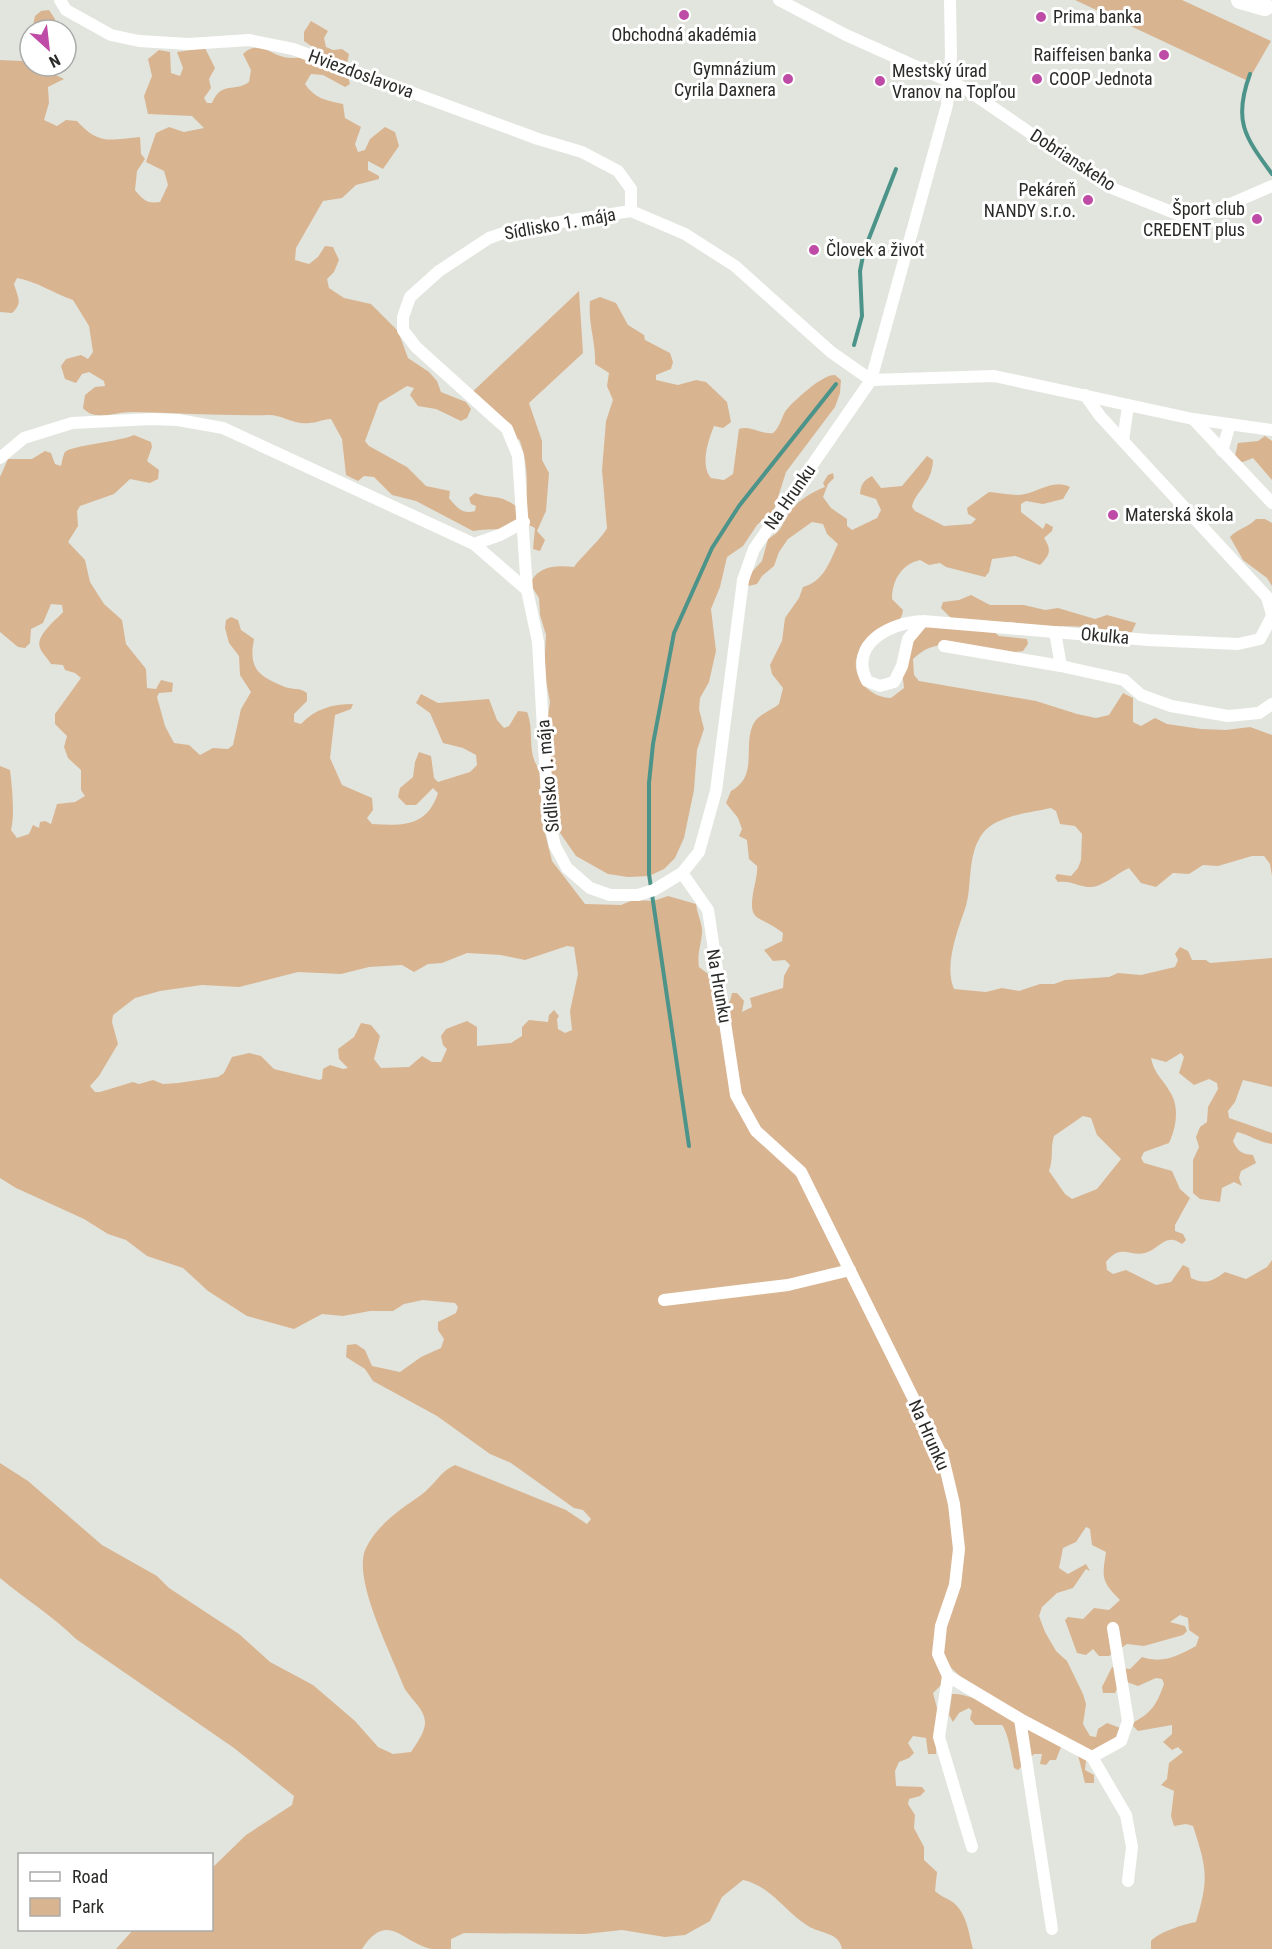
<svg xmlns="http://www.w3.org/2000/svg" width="1272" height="1949" viewBox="0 0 1272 1949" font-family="'Roboto Condensed',sans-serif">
<rect width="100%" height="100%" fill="#e2e5dd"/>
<g fill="#d9b491" fill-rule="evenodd">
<polygon points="1075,0 1182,0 1271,41 1248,81"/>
<polygon points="49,10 55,19 53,30 32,30 35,16 41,11"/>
<path d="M311,21L328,31L324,38L326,47L333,50L342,49L349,54L346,69L350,84L345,87L323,75L311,74L305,84C314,98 327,101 343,104L345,118L361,127L355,144L358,152L365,150L370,139L385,127L395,132L399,146L383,169L368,161V170L379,176V179L356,185L342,198L323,201L296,248L295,260L309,264L318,257L325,246L333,247L339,260L334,272L327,279L329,288L344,298L371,304L398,331L408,358L429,372L437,381L441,392L466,402L471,409L467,418L461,421L436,409L418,406L410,395L414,388L407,386L379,403L365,441L369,446L407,467L426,486L450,491L449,498C456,507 463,515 475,511L476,506L471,504L469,498L475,493C494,500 499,493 517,507L526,502C528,482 527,458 519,439L513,443L466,398L579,291L583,353L529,403L542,441V460L549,473L546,511L537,531L545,540L540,551L533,549L535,528L523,522C506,533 493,527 473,531L416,501L392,495L374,477L364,476L358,481L346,475L342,439L331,419C323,419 317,423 309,423C295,425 282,415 269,415C224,416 178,413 131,412C115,412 95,422 83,408L85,395L95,387L105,386L104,381L89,372L82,374L76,383L65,379L61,366L66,359L81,355L88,359L93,352L89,326L73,300C53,293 38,282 17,278L14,284C18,298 23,303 12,313L0,312V60L22,61L27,56L30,42V66H51L54,74L64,79L48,87L49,103L44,120L57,126L66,120L77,121C99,145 109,140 140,137L141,154L145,159L137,171L135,190C143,200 147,204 160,202L168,185L164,171L146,162L156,133L169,127L184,132L204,128L192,116L148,114L144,96L152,76L148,59L159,50L170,52L171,73L180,76L183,68L177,52L205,48L215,68L209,79L211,88L204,98L207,103H212C222,80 234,93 249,82L251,70L243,54C258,39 270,54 284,57C291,59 301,57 309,58L317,50L304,41V32Z"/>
<path d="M600,297L616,303L628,325L644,335L645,340L670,353L673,362L671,369L656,375V380L678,385L696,380L706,382L727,402L731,422L723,428L714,426C708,441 700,465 711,478L724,480L733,474L739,429C751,425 761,435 773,433C781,427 781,415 788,408C796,399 823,374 835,375L841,380L840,393L835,407L786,472L774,510L757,525L743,546L727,557L720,587L711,609L716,651L709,682L700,698L699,709L704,729L697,750L694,790L684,838L675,858L664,869L649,876L628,877L608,874L576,856L558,830L552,812L545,811L541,817L552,861L585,904L621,905L633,900L653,901L668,896L696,904C697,913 703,925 702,933C701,945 697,954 699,967L716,980L713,994L716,1001L725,1005L730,1001L732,993H737L744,1001L742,1012L752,1007L750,998L783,988L784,976L790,965L785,960L773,961L764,950L782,941L783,933C775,926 767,923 758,918C744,910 759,879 757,866L749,859L747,840L739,836L742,829L738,818L726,803L731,791C761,775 740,741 756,720C761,714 773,709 779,704L783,688L772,674L770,665L782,641L785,618L799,598L803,587C824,581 829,563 838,544L827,534L823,524L812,522L788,539L779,552L774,566L762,576L757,584L748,586L749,575L762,561L768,539C783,530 780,527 789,513C797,501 812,492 825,487L823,483L828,475L833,473L834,478L828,484L823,497L831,508L847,519V526L852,530L877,518L881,510L876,499L860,494C861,484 863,481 872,476L881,488L902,486L927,456L933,460C932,485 915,491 912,507L915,511L944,526L971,524L976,519L968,514L967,508L989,492C999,493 1009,495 1019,495C1036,494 1053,478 1070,487L1063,499L1043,504L1026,501L1021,504V512L1043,529L1046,523L1053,527L1052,531L1044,538C1052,550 1050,555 1040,565L1015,556L992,559L989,572L985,577L946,567L940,563L929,565L920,560C902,564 892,580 892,599L903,610C901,630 875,633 863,646C844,669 866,698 891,698L904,688L902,671L912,627L949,621L950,617L941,608L943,602L959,600L971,595L990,605H1024L1045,610L1058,608L1095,619L1107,615L1136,623L1132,632L1123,634L1093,627L1062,626L1042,629L1012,622L996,623L991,629L999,636L1027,639L1028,644L1023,651C985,658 945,627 913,659L914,675L919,681L1036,701L1077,714L1096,718L1109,715L1123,693L1133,698V722L1141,726L1155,718L1167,724L1201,729L1226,730L1250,727L1272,735V876L1270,864L1264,856H1252L1218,866L1203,865L1189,874L1173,873L1156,887L1141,883L1129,868C1118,873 1102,887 1091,887C1079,887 1071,880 1058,882L1055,878L1057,874L1071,876L1078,868L1081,860L1082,834L1075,826L1060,824L1056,811L1051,808C1030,813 997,815 983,833C966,855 973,887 965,909C957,932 944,966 954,989L986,992L1002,988L1019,991L1040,984H1054L1065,980L1109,977L1118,973L1141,975L1175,967L1178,960L1175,954L1180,947L1188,951L1192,960H1206L1210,963L1272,958V1087L1243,1080L1235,1102L1228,1111L1229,1118L1272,1133V1144C1258,1142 1250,1135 1237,1132L1233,1141C1238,1152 1242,1154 1253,1155L1256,1163L1241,1171L1239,1178L1242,1186L1234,1182L1222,1188L1220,1202L1200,1199L1193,1193V1160L1199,1147L1196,1137L1200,1127L1207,1122L1208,1107L1218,1089L1217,1083L1209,1079L1194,1085L1179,1073L1184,1057L1181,1053L1166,1062L1151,1058C1154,1074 1163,1079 1170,1092C1180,1107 1176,1128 1169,1143L1144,1152L1141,1158L1144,1163L1172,1171L1180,1189L1190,1198L1175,1225V1231L1183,1234L1186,1240L1182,1244C1165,1232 1160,1249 1145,1253C1130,1257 1121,1243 1106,1262L1107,1270L1113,1274L1126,1270L1156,1285L1171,1282L1183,1265L1189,1268L1191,1278C1205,1285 1213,1281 1225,1272L1246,1279L1267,1267L1272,1260V1949H1151V1941C1159,1932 1184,1924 1196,1922C1209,1878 1207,1869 1193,1826L1186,1824L1174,1826L1171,1816L1174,1791L1161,1785L1167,1779L1169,1763L1183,1752L1178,1747L1172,1750L1163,1742L1172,1734V1725L1138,1731L1133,1726L1134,1722C1153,1712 1157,1703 1164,1684L1162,1679L1156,1678L1138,1686L1121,1680L1115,1693H1103L1102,1687L1112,1667L1130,1669L1142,1657C1164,1664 1177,1656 1196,1646L1199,1637L1189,1630L1188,1618L1180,1615L1170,1622L1185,1626L1187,1631L1183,1635L1144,1646L1127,1644L1109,1656H1099L1093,1649L1086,1655L1077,1653L1065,1620L1068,1617L1083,1619L1094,1608L1109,1610L1120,1600C1101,1581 1102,1578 1106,1552L1092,1545L1090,1529L1086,1527L1076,1542L1063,1548L1059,1568L1068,1574L1086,1564L1090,1571L1086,1569L1073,1588L1057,1593L1042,1607L1039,1616L1045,1632L1056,1651L1067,1661L1083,1694L1086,1704L1083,1724L1090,1736L1096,1737L1098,1729L1107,1723L1126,1730L1086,1761L1085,1770L1094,1775V1783H1085L1078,1755L1061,1747L1056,1760H1050L1046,1765L1040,1764L1042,1754H1034L1018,1770L1014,1768C1012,1757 1008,1732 1002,1725H975L970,1719L972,1711L969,1708L959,1713L953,1722L949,1715L952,1694C965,1693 973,1700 986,1700L950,1667L942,1684L933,1693L938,1712L936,1754H928L926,1738L913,1736L908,1743L914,1753L909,1758L899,1762L895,1771L896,1786L922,1787L925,1791L920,1796L909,1799L908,1804L915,1815L914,1828L924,1847V1860L937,1872L935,1891C941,1897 950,1899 955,1904C967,1915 969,1934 973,1949H842C839,1932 821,1934 808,1926C784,1911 771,1886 743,1880L722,1897L710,1921L685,1935L665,1937L622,1930L585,1934L464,1933L451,1939V1949C445,1949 438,1949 432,1949C403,1944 388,1909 362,1949H116L133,1930H212V1868L246,1835L292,1805L294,1796L234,1748L76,1639C53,1616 25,1599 0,1578V1463L28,1481L102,1545L157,1576L169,1588L239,1634L270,1662L313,1685L355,1721L378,1747L393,1754L411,1752C416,1744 424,1734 425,1724C426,1708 408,1698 403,1685C392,1655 351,1577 366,1548C377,1525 401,1509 421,1495C434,1486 440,1471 455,1465L566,1510L587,1524L591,1519L583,1510L574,1508L511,1463L490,1454L437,1416L373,1381L365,1369L346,1357L347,1345L356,1344L365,1350L372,1366L400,1372L421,1357L441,1348L444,1339L438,1330V1322L456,1313L458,1307L455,1303L423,1300L404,1304L393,1311H370L343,1316L322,1314L294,1329L247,1316L208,1291L183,1268L147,1256L126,1240L108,1234L84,1219L16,1188L0,1178V766L10,770C12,786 15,816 11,830L17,838L29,834L33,825L39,828L40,822L45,821L51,824L57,804L75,802L85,796L81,790V770L68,758L64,747L67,736L55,724V714L81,678L75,673L65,670L63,665L51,664C48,659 42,653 40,648C35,636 56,620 63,612L62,605L51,604L43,623L31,629L30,643L25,648L18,647L0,632V477L8,459H32L45,451L51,453L55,464L61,466C62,462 63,455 65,452C69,446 123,441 134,435L151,442L152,447L147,461L159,470L158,479L150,483L130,479L114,494L80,506L77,511L78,526L68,542L85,560L90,582L104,604L122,620L126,644L146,669L147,688L156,689L161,680L173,683L172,692L159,693L157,697L165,726L174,743L189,745L200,755L213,748L228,749L233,745L241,709L251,692L240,675L239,656L229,643L225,628L226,620L231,617L238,620L241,630L254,639C248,670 259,676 285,687C292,690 300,687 307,693V701L294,714V722L301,724C315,709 332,704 353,704L351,709L335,715L330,758L342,785L372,798L373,810L367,818L372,824C402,826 427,827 438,793L433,788L416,805H406L398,797L400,788L413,777L415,762L419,752L431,756L434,778L438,782L470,772L477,765L476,755L463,748L443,743L430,713L416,703L421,694L438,703L489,699L497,720L504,728L509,726L518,711L527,712C535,731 526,754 540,770L550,702L544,670L546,635L540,615L539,598L530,584C538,565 557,565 574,567C582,556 603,537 607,528L602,470L606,421L613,400L607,386L609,373L595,364C596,341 588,326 590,301ZM567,946L574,947L578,974L570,1011L572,1030L565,1033L558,1029L557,1019L559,1016L554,1010L549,1015L548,1022L529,1020L522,1027V1036L511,1043L477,1046V1027L467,1021L446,1029L441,1036L443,1045L447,1049L441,1062H432L422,1056L409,1067L381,1068L374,1059L380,1036L371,1025L361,1023L354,1037L338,1049L339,1059L348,1068L343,1069L330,1065L323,1069L322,1079L319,1080L274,1069L261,1056L249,1053L232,1057L224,1073L218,1077L178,1083L163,1084L153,1080L139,1084L133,1082L100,1092H95L90,1086L99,1076L118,1044L112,1022L113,1015L135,998L160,991L202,985L239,987L298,972L341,974L369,967L402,965L414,972L428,964L442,963L467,953L501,955L525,960ZM1083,1116L1091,1118L1097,1135L1121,1159L1097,1189L1072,1199L1065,1194L1049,1171C1054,1157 1050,1148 1054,1136Z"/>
<polygon points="1265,436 1272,441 1272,480 1253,458 1243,462 1234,460 1238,443 1258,441"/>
<path d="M1256,519H1265L1272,523V586L1267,578L1243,560L1230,537C1238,528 1248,528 1256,519Z"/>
</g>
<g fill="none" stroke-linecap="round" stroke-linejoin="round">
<g stroke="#4c9489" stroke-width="4">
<path d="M1250,74C1233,120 1244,136 1272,174"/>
<polyline points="854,345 862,316 860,271 864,251 896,169"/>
<polyline points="689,1146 649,874 649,783 653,744 674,633 712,548 739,506 836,384"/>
</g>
<g stroke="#fff" stroke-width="12">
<polyline points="60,0 66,10 111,35 139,41 189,44 249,40 293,49 538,139 582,152 618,171 631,189 631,211"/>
<polyline points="779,0 846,35 966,89 1109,187 1177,214 1193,215 1214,211 1272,186"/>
<polyline points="871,380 831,352 735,266 685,234 631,211 515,229 489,238 439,271 410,297 403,317 403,330 416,347 507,429 518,456 527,590 538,642 548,815 555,846 567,868 590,888 610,895 638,895 654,890 682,873 699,852 716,791 743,580 754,549 871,380 947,105 951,56 950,0"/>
<polyline points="871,380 994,376 1193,419 1272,430"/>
<polyline points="1085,395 1100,416 1267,597 1272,615"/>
<polyline points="1193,419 1272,503"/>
<polyline points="1123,441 1128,406"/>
<polyline points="1222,451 1230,424"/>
<polyline points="0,458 24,438 72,423 152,419 178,420 223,428 474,544 527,590"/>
<polyline points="474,544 500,535 524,522"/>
<path d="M923,621L908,639L902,666L894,682L880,686L867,681C848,643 892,622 923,621L1148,640L1238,644L1260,639L1272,616"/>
<polyline points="1055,632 1061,666"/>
<polyline points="944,646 1061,666 1124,680 1141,695 1171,706 1228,716 1259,713 1272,704"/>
<polyline points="682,873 708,910 736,1095 756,1131 801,1172 943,1458 954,1504 959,1549 955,1585 941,1626 938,1654 948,1676 1020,1719 1092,1757 1126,1815 1132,1847 1128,1881"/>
<polyline points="664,1300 788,1285 850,1270"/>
<polyline points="948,1676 939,1737 972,1847"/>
<polyline points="1020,1719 1052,1929"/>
<polyline points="1092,1757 1121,1741 1128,1721 1113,1628"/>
</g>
<polyline stroke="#fff" stroke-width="18" points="1240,0 1265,7"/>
</g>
<g fill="#be4ca6" stroke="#fff" stroke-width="2">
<circle cx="684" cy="15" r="6"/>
<circle cx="1041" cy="17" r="6"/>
<circle cx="1164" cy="55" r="6"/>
<circle cx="788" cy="79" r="6"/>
<circle cx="1037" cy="79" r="6"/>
<circle cx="880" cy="81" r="6"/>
<circle cx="1088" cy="200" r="6"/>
<circle cx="1257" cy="219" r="6"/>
<circle cx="814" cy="250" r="6"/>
<circle cx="1113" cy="515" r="6"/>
</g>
<g text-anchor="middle" stroke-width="6" stroke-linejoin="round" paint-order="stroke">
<g font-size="18" fill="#2a2b28" stroke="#fff" text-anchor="start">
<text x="1053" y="23">Prima banka</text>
<text x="684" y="41" text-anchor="middle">Obchodná akadémia</text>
<text x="1152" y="61" text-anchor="end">Raiffeisen banka</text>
<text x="776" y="75" text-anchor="end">Gymnázium<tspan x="776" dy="21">Cyrila Daxnera</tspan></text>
<text x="892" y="77">Mestský úrad<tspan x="892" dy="21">Vranov na Topľou</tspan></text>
<text x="1049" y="85">COOP Jednota</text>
<text x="1076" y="196" text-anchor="end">Pekáreň<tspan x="1076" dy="21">NANDY s.r.o.</tspan></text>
<text x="1245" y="215" text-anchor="end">Šport club<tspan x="1245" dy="21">CREDENT plus</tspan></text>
<text x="826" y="256">Človek a život</text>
<text x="1125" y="521">Materská škola</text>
</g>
<g font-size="18" fill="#2a2b28" stroke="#fff">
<text transform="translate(361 74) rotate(20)" y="6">Hviezdoslavova</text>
<text transform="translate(1073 160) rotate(33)" y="6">Dobrianskeho</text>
<text transform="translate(560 224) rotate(-10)" y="6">Sídlisko 1. mája</text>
<text transform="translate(790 497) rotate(-55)" y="6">Na Hrunku</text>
<text transform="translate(1105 636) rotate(5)" y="6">Okulka</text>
<text transform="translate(548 776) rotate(-95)" y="6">Sídlisko 1. mája</text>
<text transform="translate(719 986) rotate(80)" y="6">Na Hrunku</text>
<text transform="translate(929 1435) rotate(66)" y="6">Na Hrunku</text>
</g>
</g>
<rect x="18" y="1853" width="195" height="78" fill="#ffffff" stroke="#aaaaa9" stroke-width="1.5"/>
<rect x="30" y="1872" width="30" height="9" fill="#ffffff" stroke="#aaaaa9" stroke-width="1.5"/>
<text x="72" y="1883" font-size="18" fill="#2a2b28">Road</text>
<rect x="30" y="1898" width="30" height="18" fill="#d9b491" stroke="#aaaaa9" stroke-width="1.5"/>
<text x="72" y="1913" font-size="18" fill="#2a2b28">Park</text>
<g transform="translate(48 48) rotate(153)"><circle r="28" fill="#ffffff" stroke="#aaaaa9" stroke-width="1.5"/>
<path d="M0-4.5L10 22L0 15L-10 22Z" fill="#be4ca6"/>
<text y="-9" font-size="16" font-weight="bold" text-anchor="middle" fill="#2a2b28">N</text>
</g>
</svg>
